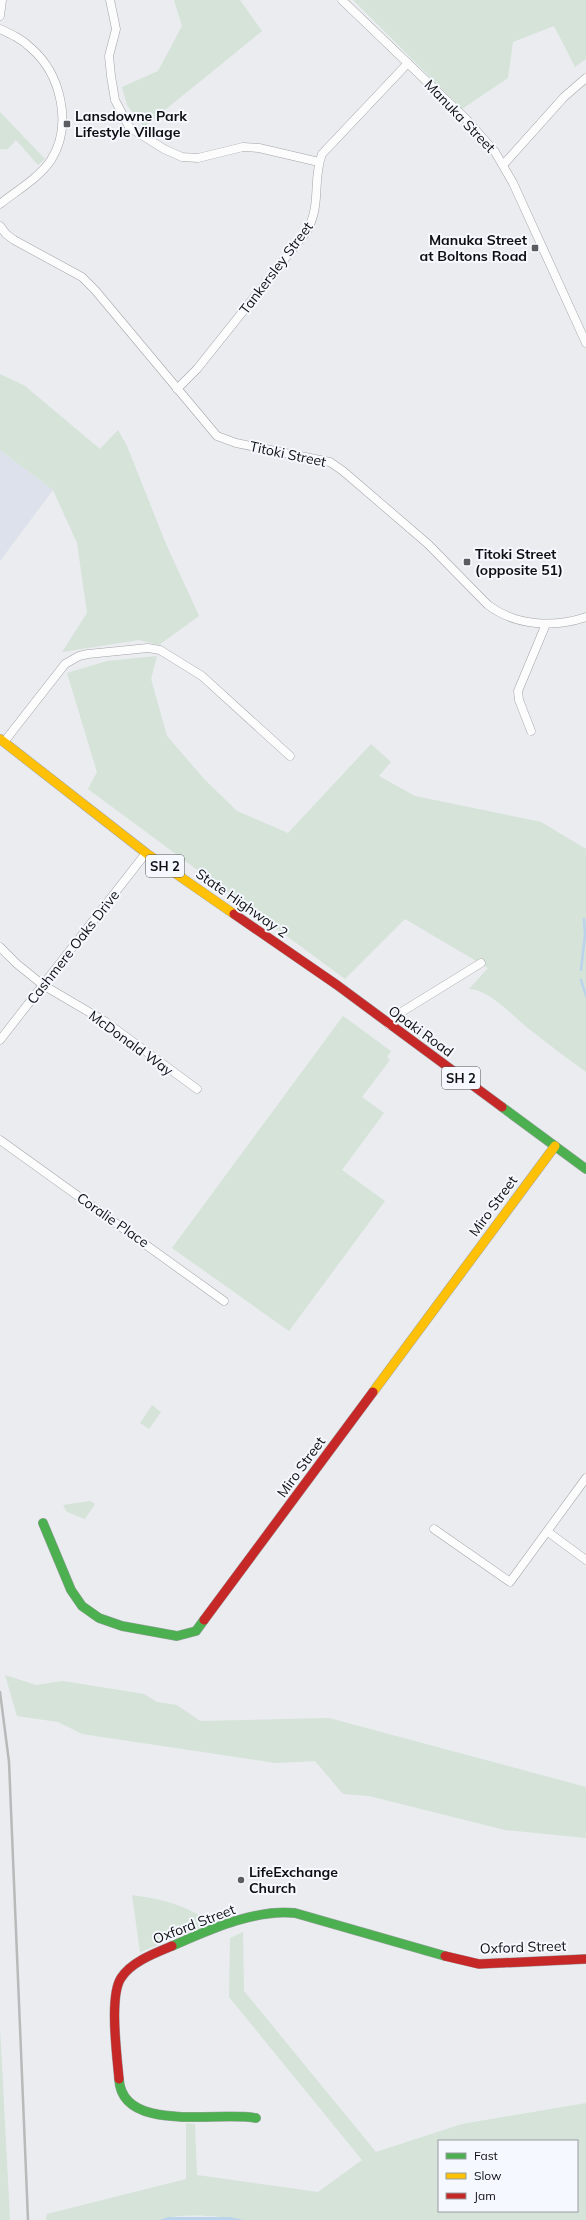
<svg xmlns="http://www.w3.org/2000/svg" width="586" height="2220" viewBox="0 0 586 2220" font-family="Mulish,sans-serif">
<rect width="100%" height="100%" fill="#eaecf0"/>
<polygon fill="#dce1eb" points="0,450 53,490 0,561"/>
<g fill="#d5e3d8" fill-rule="evenodd">
<polygon points="174,0 240,0 262,31 144,127 127,105 122,87 158,71 182,26"/>
<polygon points="353,0 586,0 586,59 575,67 554,26 513,42 508,78 462,109"/>
<polygon points="0,112 45,159 38,165 16,140 8,149 0,149"/>
<polygon points="0,374 25,386 100,449 118,430 127,446 166,544 199,616 159,645 139,640 62,652 87,613 77,543 53,490 0,450"/>
<path d="M157,656L151,679L167,736L205,780L237,811L288,833L371,744L391,762L379,776L415,796L541,822L586,849V1072C567,1058 548,1044 529,1029C514,1017 489,989 469,989L488,968L405,919L345,979L88,789L97,772L67,673L107,661Z"/>
<polygon points="343,1016 391,1051 387,1057 390,1060 362,1097 384,1113 342,1170 385,1201 289,1331 172,1248"/>
<polygon points="152,1405 161,1412 149,1429 140,1423"/>
<polygon points="90,1501 95,1504 85,1519 67,1512 63,1505"/>
<polygon points="5,1675 36,1685 63,1681 144,1694 157,1702 177,1705 200,1721 329,1718 586,1787 586,1838 505,1830 369,1796 343,1794 315,1761 276,1763 82,1734 58,1722 17,1716"/>
<path d="M132,1895C168,1900 183,1905 213,1923L140,1952Z"/>
<path d="M243,1932L244,1991L376,2152L462,2124L586,2103V2220H244C221,2216 181,2212 159,2220H46L47,2214L186,2179V2123L195,2124L197,2175L318,2192L362,2160L229,1997L230,1938ZM439,2141H577V2211H439Z"/>
<polygon points="0,2027 10,2220 0,2220"/>
</g>
<polygon fill="#bbd4ec" points="169,2217 230,2217 244,2220 159,2220"/>
<g fill="none" stroke-linecap="round" stroke-linejoin="round">
<g stroke="#bbd4ec" stroke-width="2.5">
<polyline points="581,970 585,935 584,919"/>
<polyline points="581,980 586,996"/>
</g>
<g stroke="#a2a4a7" stroke-width="9">
<g id="street">
<polyline points="110,0 116,29 109,56 111,76 115,100 129,127 164,149 182,157 198,158 243,147 259,148 319,162"/>
<polyline points="342,0 466,119 495,152 513,183 586,343"/>
<polyline points="0,16 2,0"/>
<path d="M0,29C11,34 22,39 31,48C61,74 73,125 51,160C39,178 16,191 0,204"/>
<polyline points="503,165 564,97 586,78"/>
<path d="M0,226L6,234L14,240L82,277L95,290L217,436L236,443L330,462L343,471L428,544L488,605C516,626 554,628 586,617"/>
<path d="M177,389L197,369L307,231C322,203 312,180 322,154L408,63"/>
<polyline points="531,731 519,700 518,691 546,624"/>
<polyline points="4,742 65,664 79,656 88,654 148,648 160,650 202,676 290,756"/>
<polyline points="0,947 17,964 43,985 106,1022 197,1089"/>
<polyline points="389,1025 400,1013 481,963"/>
<polyline points="0,1040 146,853"/>
<polyline points="0,1140 224,1301"/>
<polyline points="434,1529 510,1582 586,1478"/>
<polyline points="548,1532 586,1560"/>
</g>
</g>
<g stroke="#a2a4a7" stroke-width="10">
<g id="fast">
<polyline points="502,1107 586,1169"/>
<polyline points="43,1523 71,1590 82,1606 99,1618 122,1626 177,1636 196,1631 204,1620"/>
<path d="M172,1946C209,1930 254,1909 295,1913L445,1956"/>
<path d="M119,2079C122,2134 218,2111 256,2118"/>
</g>
</g>
<g stroke="#a2a4a7" stroke-width="10">
<g id="slow">
<polyline points="0,739 146,853 234,914"/>
<polyline points="373,1392 555,1146"/>
</g>
</g>
<g stroke="#a2a4a7" stroke-width="10">
<g id="jam">
<polyline points="234,914 337,985 502,1107"/>
<polyline points="204,1620 373,1392"/>
<polyline points="445,1956 479,1964 586,1959"/>
<path d="M119,2079C117,2056 109,1996 121,1978C131,1962 155,1953 172,1946"/>
</g>
</g>
<use href="#street" stroke="#fcfcfd" stroke-width="8"/>
<use href="#fast" stroke="#4caf50" stroke-width="9"/>
<use href="#slow" stroke="#ffc107" stroke-width="9"/>
<use href="#jam" stroke="#c62828" stroke-width="9"/>
<polyline stroke="#b9b9ba" stroke-width="2.5" points="0,1692 9,1762 28,2220"/>
</g>
<g fill="#5b5c60" stroke="#f5f9ff" stroke-width="1.5">
<rect x="63" y="120" width="8" height="8" rx="2"/>
<rect x="531" y="244" width="8" height="8" rx="2"/>
<rect x="463" y="558" width="8" height="8" rx="2"/>
<circle cx="241" cy="1880" r="4"/>
</g>
<g text-anchor="middle" stroke-width="4" stroke-linejoin="round" paint-order="stroke">
<g fill="#f5f9ff" stroke="#535559" stroke-width="1">
<rect x="146" y="855" width="38" height="22" rx="3"/>
<rect x="442" y="1067" width="38" height="22" rx="3"/>
</g>
<g font-size="13" font-weight="bold" fill="#0e0f12">
<text x="165" y="871">SH 2</text>
<text x="461" y="1083">SH 2</text>
</g>
<g font-size="14" font-weight="bold" fill="#0e0f12" stroke="#f5f9ff" text-anchor="start">
<text x="75" y="121">Lansdowne Park<tspan x="75" dy="16">Lifestyle Village</tspan></text>
<text x="527" y="245" text-anchor="end">Manuka Street<tspan x="527" dy="16">at Boltons Road</tspan></text>
<text x="475" y="559">Titoki Street<tspan x="475" dy="16">(opposite 51)</tspan></text>
<text x="249" y="1877">LifeExchange<tspan x="249" dy="16">Church</tspan></text>
</g>
<g font-size="14" fill="#0e0f12" stroke="#f5f9ff">
<text transform="translate(460 116) rotate(46)" y="5">Manuka Street</text>
<text transform="translate(276 268) rotate(-53)" y="5">Tankersley Street</text>
<text transform="translate(288 454) rotate(12)" y="5">Titoki Street</text>
<text transform="translate(242 903) rotate(35)" y="5">State Highway 2</text>
<text transform="translate(73 947) rotate(-52)" y="5">Cashmere Oaks Drive</text>
<text transform="translate(421 1031) rotate(36)" y="5">Opaki Road</text>
<text transform="translate(131 1043) rotate(36)" y="5">McDonald Way</text>
<text transform="translate(493 1206) rotate(-54)" y="5">Miro Street</text>
<text transform="translate(113 1220) rotate(35)" y="5">Coralie Place</text>
<text transform="translate(301 1467) rotate(-54)" y="5">Miro Street</text>
<text transform="translate(194 1924) rotate(-21)" y="5">Oxford Street</text>
<text transform="translate(523 1947) rotate(-2)" y="5">Oxford Street</text>
</g>
</g>
<rect x="438" y="2140" width="140" height="72" fill="#f5f9ff" stroke="#999ba0"/>
<rect x="446" y="2153" width="20" height="6" fill="#4caf50" stroke="#999ba0"/>
<text x="474" y="2160" font-size="12" fill="#0e0f12">Fast</text>
<rect x="446" y="2173" width="20" height="6" fill="#ffc107" stroke="#999ba0"/>
<text x="474" y="2180" font-size="12" fill="#0e0f12">Slow</text>
<rect x="446" y="2193" width="20" height="6" fill="#c62828" stroke="#999ba0"/>
<text x="474" y="2200" font-size="12" fill="#0e0f12">Jam</text>
</svg>
